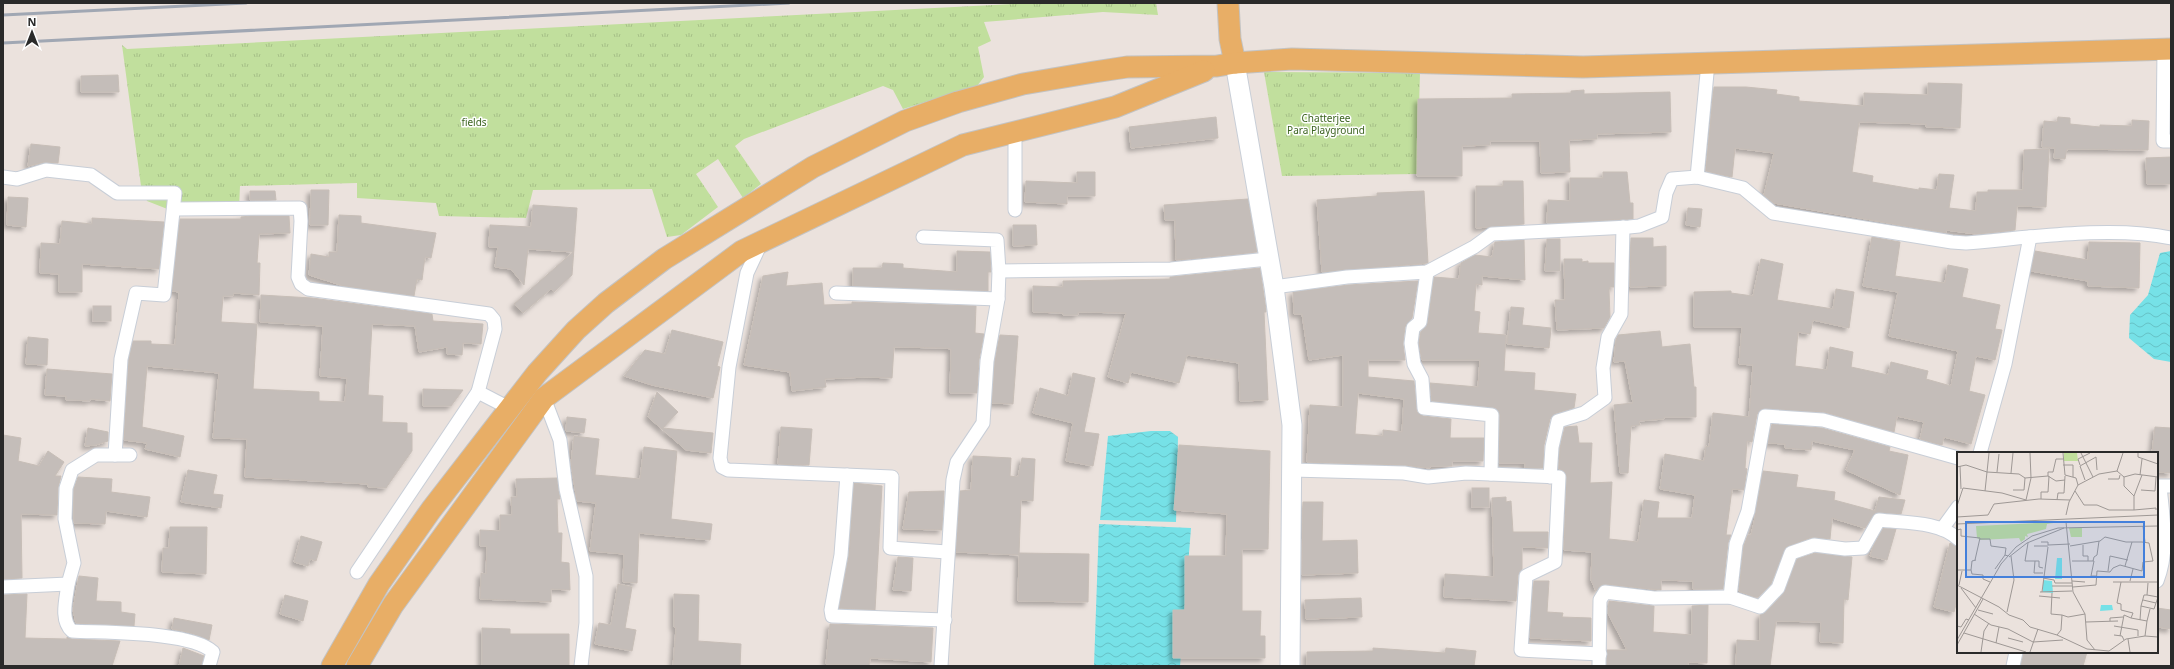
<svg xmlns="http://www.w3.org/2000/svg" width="2174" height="669" viewBox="0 0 2174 669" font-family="'Noto Sans',sans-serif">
<defs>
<pattern id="park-tufts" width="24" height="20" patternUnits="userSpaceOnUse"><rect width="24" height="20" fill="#c1df9d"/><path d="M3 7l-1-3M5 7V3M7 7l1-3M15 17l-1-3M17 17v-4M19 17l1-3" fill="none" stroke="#a6c087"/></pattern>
<pattern id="water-waves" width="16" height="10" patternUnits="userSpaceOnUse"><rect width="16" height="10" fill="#76e1e7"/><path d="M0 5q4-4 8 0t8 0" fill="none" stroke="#66c1c6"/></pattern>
<filter id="shadow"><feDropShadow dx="-3.5" dy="3.5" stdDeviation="2" flood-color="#0004"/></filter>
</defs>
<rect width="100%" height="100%" fill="#ebe2dd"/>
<g fill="url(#park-tufts)">
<polygon points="1035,3 1156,3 1158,15 1103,12 984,22 991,41 978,47 984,77 977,86 903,109 893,90 883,86 744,139 735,146 761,184 743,198 718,159 696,174 718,207 681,235 667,237 652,189 533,190 526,218 439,216 436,203 357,198 357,183 240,186 239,209 175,212 147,201 141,186 122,45 127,49"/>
<polygon points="1264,72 1420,73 1417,174 1282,176"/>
</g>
<g fill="url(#water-waves)">
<polygon points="2171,251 2171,362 2154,359 2129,338 2130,315 2148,295 2160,253"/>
<polygon points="1151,431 1170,431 1178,437 1176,522 1100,520 1108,436"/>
<polygon points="1099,524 1191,528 1180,666 1094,666"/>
</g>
<g fill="#c4bdb9" stroke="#c7beb7" fill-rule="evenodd" filter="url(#shadow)">
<polygon points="118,75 119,92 81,92 81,76"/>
<polygon points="1928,83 1962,84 1960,128 1926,127 1926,124 1859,122 1852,172 1873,176 1872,182 1919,190 1919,188 1937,190 1939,174 1954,175 1949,208 1976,211 1977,192 1988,192 1988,190 2023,190 2024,150 2049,149 2046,207 2017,206 2015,230 1976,234 1946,230 1946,233 1774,203 1764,195 1774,153 1735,148 1732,177 1706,171 1714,87 1746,87 1777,90 1776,94 1799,97 1799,101 1864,106 1864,93 1928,95"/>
<polygon points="1584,90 1584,94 1670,92 1671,132 1597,134 1597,139 1569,140 1570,172 1541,173 1540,141 1490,141 1490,145 1462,146 1462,176 1417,176 1418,99 1512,98 1512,94 1571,93 1571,91"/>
<polygon points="1216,117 1218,138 1131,148 1129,127"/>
<polygon points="2058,117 2070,118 2070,124 2100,127 2100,125 2132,126 2132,120 2149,121 2148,150 2067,149 2065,159 2054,158 2055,148 2042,147 2044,121 2057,122"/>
<polygon points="31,144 60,147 58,163 44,162 28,166"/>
<polygon points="2171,157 2171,184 2147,184 2146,158"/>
<polygon points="1077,172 1095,172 1095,196 1067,196 1067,204 1025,202 1026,181 1077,183"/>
<polygon points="1603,172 1627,172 1630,203 1633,203 1633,219 1547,223 1548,200 1570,201 1570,178 1603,178"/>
<polygon points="1503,181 1523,181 1524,224 1476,228 1476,186 1503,186"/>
<polygon points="311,190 329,190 328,225 310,225"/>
<polygon points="250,191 275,191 276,200 250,200"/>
<polygon points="1424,191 1428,263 1322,272 1317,200 1377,196 1377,193"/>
<polygon points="8,197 28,198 26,227 7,225"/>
<polygon points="1248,199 1257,252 1176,260 1175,220 1165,220 1164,205"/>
<polygon points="533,205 577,208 572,275 554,292 551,289 523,313 514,304 573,252 528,249 524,285 511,269 495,267 498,247 489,247 490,225 531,227"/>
<polygon points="1688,208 1702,209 1700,227 1686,225"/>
<polygon points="339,215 361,216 361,223 436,233 431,258 425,257 422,280 417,279 414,296 344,286 309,275 311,254 329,257 329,252 337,252"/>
<polygon points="250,216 289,216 290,233 259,234 257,263 260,263 259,295 234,293 233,296 223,296 221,322 257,324 253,389 319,392 319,401 345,402 347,378 320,376 323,326 260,322 261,295 312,298 432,314 433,321 483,324 481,344 463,343 462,355 447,354 447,347 419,352 415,326 372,324 368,395 383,396 382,422 407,423 407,433 412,433 412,451 386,488 368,487 368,484 245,477 247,439 213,438 219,373 147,366 142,427 184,436 180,457 145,449 147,443 124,440 129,358 133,341 151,341 151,344 175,345 179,292 172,291 180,219 241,219 241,217"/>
<polygon points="92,218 164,222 159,269 82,264 82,292 59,292 59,274 40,273 41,243 60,244 62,221 92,224"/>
<polygon points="1013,225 1036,225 1037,245 1013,246"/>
<polygon points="1872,237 1900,242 1895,276 1945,283 1948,265 1968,269 1962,297 2000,305 1995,329 2002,330 1995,360 1976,356 1969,391 1985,395 1971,444 1944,437 1942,445 1920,439 1924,422 1897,416 1894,432 1825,412 1762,409 1757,414 1752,442 1747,441 1745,468 1747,469 1744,490 1732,489 1726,535 1731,535 1728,543 1723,589 1693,589 1693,581 1661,580 1661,590 1606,584 1601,585 1596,591 1591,580 1592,552 1564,550 1567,477 1564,471 1559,469 1560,448 1565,427 1577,426 1579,443 1592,443 1590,483 1612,482 1609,539 1638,542 1644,500 1659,502 1657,518 1692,518 1695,495 1660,489 1665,454 1704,461 1706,446 1709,447 1713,413 1749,417 1753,365 1739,364 1742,327 1694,327 1694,292 1731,291 1731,293 1753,296 1761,259 1783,264 1777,300 1833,309 1836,289 1854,292 1849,328 1813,320 1810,334 1798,332 1795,366 1827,370 1830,347 1853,352 1851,367 1888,375 1891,362 1928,371 1926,379 1951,386 1958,351 1889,336 1898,292 1863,286"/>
<polygon points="1631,238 1653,238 1653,247 1666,246 1666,286 1630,287"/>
<polygon points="1547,239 1560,239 1560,271 1545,271"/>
<polygon points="1524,240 1525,280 1482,276 1482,285 1476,284 1474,311 1480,312 1478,333 1506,335 1504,371 1535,373 1534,390 1576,394 1574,408 1556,413 1550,419 1544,445 1543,468 1525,468 1525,463 1499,463 1500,415 1496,408 1432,401 1430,383 1478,387 1480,360 1422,360 1419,343 1421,332 1428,323 1434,277 1459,279 1461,263 1475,255 1492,257 1495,242"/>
<polygon points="2089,242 2140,243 2139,288 2088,286 2088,281 2031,271 2035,251 2088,260"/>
<polygon points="957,251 990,252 991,272 988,272 988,291 853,286 853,268 882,268 883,263 903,264 903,268 957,272"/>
<polygon points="1564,259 1582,259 1582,262 1588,261 1588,263 1614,263 1614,287 1610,287 1609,290 1610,317 1604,328 1557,330 1555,300 1565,300"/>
<polygon points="1260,268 1266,309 1266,312 1264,312 1268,400 1240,401 1239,363 1187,355 1179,383 1131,372 1128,383 1108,377 1126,313 1078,312 1078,315 1063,315 1063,313 1033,312 1033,286 1063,287 1063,281 1170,279 1170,277"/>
<polygon points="788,272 786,286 822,283 824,305 852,304 852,302 976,306 975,333 984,334 979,360 977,393 950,393 951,349 945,348 894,347 892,378 866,377 825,379 826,387 792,391 790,372 744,365 763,276"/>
<path d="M1418,281L1412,318L1405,327L1403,344L1405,360H1368V377L1414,381L1417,412L1423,416L1451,419L1450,438H1484L1483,461H1452V466H1430V468L1404,465L1307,462L1310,405L1343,407V355L1309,360L1302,314H1294L1293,292L1348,285ZM1358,393L1404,399L1402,432L1383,430V436L1355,434Z"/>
<rect x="93" y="306" width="18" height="15"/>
<polygon points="1511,307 1524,308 1522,325 1551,328 1549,348 1507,344"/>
<polygon points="672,330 723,342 717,366 720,367 713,398 652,385 624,376 645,350 665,354"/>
<polygon points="1660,331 1662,347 1690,344 1694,387 1696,387 1696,417 1664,417 1664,419 1639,421 1640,425 1631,426 1628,473 1620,473 1614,405 1633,403 1625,361 1614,362 1616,340 1618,335"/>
<polygon points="1000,335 1018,336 1013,404 992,403 995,362"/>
<polygon points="28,337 48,339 47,365 26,364"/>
<polygon points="47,369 112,374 110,401 90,399 90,401 73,400 66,400 66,396 45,395"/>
<polygon points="1073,373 1095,378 1084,432 1099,434 1093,466 1066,461 1073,423 1033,413 1040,388 1068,396"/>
<polygon points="423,389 463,390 451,406 423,406"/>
<polygon points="657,392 678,412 663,428 713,433 711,453 686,450 648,417"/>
<polygon points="567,417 586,419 584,433 566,431"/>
<polygon points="1772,424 1822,428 1890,447 1889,451 1908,455 1900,495 1846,470 1855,450 1812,441 1811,450 1785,448 1785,444 1768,443"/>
<polygon points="781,427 812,429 809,465 778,464"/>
<polygon points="2155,427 2171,428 2171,473 2157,472 2157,453 2152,453"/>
<polygon points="88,428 108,432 108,441 96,445 85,446"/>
<polygon points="3,435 21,438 18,461 39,466 48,451 64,462 55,476 61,476 58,488 57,515 21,514 22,578 3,579"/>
<polygon points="574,436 599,439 595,475 640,479 644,447 677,451 671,519 712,524 710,540 639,533 637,583 623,582 624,554 590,551 596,503 577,501 571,463"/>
<polygon points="1179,445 1270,451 1268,549 1242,549 1242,611 1261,611 1260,636 1265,636 1265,658 1173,658 1173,610 1185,610 1185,556 1226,556 1227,514 1174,510"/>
<polygon points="973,456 1011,458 1010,476 1018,477 1022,458 1035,459 1033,501 1021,500 1019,555 956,552 960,491 971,490"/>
<polygon points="188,470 217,475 213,494 223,495 221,508 181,502"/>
<polygon points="1763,471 1798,475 1796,487 1835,492 1834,500 1875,511 1879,497 1905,500 1901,514 1876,513 1865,528 1832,518 1830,539 1812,537 1786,547 1771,584 1758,597 1755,597 1739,591 1744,546 1748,535 1751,535 1754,523"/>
<polygon points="78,477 112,479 111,492 150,497 147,517 106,511 105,524 74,523 74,489"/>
<polygon points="557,478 560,499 557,499 558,533 562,533 561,562 569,563 570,590 551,589 551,602 480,599 481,573 486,574 487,546 480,546 480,530 500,531 500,515 512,515 511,497 517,497 516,479"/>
<polygon points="854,483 882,486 875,610 839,608 849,556"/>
<rect x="1472" y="488" width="17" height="19"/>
<polygon points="944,491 942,530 903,529 909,492"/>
<polygon points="1506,497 1506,502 1511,501 1513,532 1548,532 1548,548 1522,547 1522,569 1518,575 1516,601 1444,597 1445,574 1494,577 1492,498"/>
<polygon points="1303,502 1323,502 1322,541 1357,540 1358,573 1302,575"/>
<polygon points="170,527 207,527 206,574 162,572 163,548 169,548"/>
<polygon points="1883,528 1896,529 1887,560 1870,556 1873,547"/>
<polygon points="301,536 322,542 316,561 310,559 308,566 294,562"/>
<polygon points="1950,543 1958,547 1958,597 1954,612 1934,607"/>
<polygon points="1019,553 1089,554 1088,602 1018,601"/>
<polygon points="1815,553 1852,557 1848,600 1844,599 1843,643 1820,642 1821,622 1776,621 1770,666 1736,666 1737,640 1760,641 1760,615 1766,612 1784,593 1797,559"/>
<polygon points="898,557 913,558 911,591 893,590"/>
<polygon points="79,576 98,578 96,601 121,602 121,612 135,614 134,626 76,623 73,610"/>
<polygon points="1534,581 1549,581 1547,612 1563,613 1562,617 1591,618 1591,641 1530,638"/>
<polygon points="618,584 632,587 625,628 636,630 632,651 595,644 599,623 611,625"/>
<polygon points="27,594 25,638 67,639 67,637 72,639 120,641 112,666 3,666 3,595"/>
<polygon points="674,594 699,595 698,641 741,644 740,666 673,666 676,628 674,627"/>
<polygon points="285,595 308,601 303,621 280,614"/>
<polygon points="1361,598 1362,617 1306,619 1305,600"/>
<polygon points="1609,601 1654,606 1653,632 1692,635 1692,606 1708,605 1707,663 1688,662 1688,666 1607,666 1607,650 1627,650 1608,613"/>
<polygon points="2157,608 2171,610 2171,629 2157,627"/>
<polygon points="174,618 212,625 209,640 189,632 172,629"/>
<polygon points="830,624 933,628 931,662 870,658 869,666 826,664"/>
<polygon points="482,628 510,629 510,634 569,634 569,666 482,666"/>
<polygon points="183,648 204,656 201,666 179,666"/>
<polygon points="1373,648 1445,653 1446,648 1476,651 1474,666 1307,665 1307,652 1373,651"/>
<polygon points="2024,652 2087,652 2083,666 2021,666"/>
</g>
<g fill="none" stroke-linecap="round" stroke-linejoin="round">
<g stroke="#c8ced7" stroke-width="15">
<g id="minor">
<polyline points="2164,49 2163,141 2171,141"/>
<polyline points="1015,132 1015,210"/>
<polyline points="3,177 17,179 46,170 91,175 117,193 175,193 164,295 136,293 121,359 115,455"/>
<polyline points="1697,177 1708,63"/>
<polyline points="174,209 300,208 301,221 298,277 301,284 308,289 489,314 494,320 495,329 478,392 509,408"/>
<polyline points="923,237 997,240 999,271 1171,269 1268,259"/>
<polyline points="762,241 747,273 729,367 720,458 722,467 728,470 892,477 890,548 947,552"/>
<polyline points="1427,272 1420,322 1413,328 1411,343 1414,364 1422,379 1424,408 1492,415 1491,474"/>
<path d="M1274,287L1347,277L1427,272L1474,247L1492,234L1629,227L1639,226L1662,217L1666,193L1672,179L1697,177L1743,188L1773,213L1952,242L1966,243C2027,238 2111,225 2171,238"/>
<polyline points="836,293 998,299 999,271"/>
<polyline points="544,398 560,440 566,489 586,576 586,623 581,666"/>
<polyline points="1980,453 2005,364 2030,237"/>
<polyline points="1292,470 1404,473 1428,477 1466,473 1559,477 1555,562 1526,576 1521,650 1600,654"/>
<polyline points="847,475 841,555 831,610 832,616 945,620"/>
<polyline points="1550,477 1552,447 1558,421 1584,413 1605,398 1603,368 1608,337 1621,314 1623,227"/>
<polyline points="1942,529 1958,507"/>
<polyline points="357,572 478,392"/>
<path d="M2157,581C2169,550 2163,519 2160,486H2171"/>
<path d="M68,584C66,600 60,620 72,631C104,633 191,631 213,652L209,666"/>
<polyline points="3,587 68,584 74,563 65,519 66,488 72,470 96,455 130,455"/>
<polyline points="1730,597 1736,544 1748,511 1765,416 1823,420 1958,458"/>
<polyline points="941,666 953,480 957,462 983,423 987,361 998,299"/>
<path d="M1599,666L1600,600L1605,592L1654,598L1730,597L1760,607L1778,588L1791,553L1814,545L1845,549L1863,548L1879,520C1903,523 1940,521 1958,539"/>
<polyline points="2013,666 2016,652"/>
</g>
</g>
<g stroke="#c8ced7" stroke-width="21">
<polyline id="secondary" points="1235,63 1274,287 1292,425 1290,666"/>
</g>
<g stroke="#c3c3c3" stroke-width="23">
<g id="primary">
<polyline points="1228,3 1230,39 1235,63"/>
<polyline points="332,666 379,584 431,510 537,373 576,330 606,303 664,259 813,167 905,121 958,102 1023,84 1094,72 1127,67 1217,66 1235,63 1292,59 1583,67 2171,49"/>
<polyline points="357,666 393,605 544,398 742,251 963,145 1115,107 1204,71"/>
</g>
</g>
<use href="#minor" stroke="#fff" stroke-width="13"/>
<use href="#secondary" stroke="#fff" stroke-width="19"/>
<use href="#primary" stroke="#e8ae66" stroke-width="21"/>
<g stroke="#a0a7b3" stroke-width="3">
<polyline points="3,15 246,3"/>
<polyline points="3,43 789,3"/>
</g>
</g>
<g text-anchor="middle" stroke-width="3" stroke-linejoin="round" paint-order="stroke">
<g font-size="10" fill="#3b631f" stroke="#fff">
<text x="1326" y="122">Chatterjee<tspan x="1326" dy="12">Para Playground</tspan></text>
<text x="474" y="126">fields</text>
</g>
</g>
<g transform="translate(1957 452)">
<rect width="201" height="201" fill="#ebe2dd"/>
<path d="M107,1H120L121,9H107ZM103,70L90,72L89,77L70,82L71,85L68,84V87L64,90L62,86L23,88L20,86L19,74ZM112,76H125V85H114Z" fill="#c1df9d"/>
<path d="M100,106H105V127H98ZM86,128L95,129L96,141L86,140ZM144,153H155L156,158L143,159Z" fill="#76e1e7"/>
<path fill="none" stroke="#9e9895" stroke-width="1" d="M106,1L108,23L119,26L121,33M124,1L136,25M181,1V5L201,12M106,13H116V25M123,13L121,7L133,1M3,14L4,37M0,15L9,13L30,20L62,22L68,26L91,24L99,29L108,28M160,19L167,25V34L177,44V58L199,56V58M40,20L42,2M54,21L56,1M183,23L185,7M91,24V20H96L99,7H106M167,25L178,22L201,25M151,27H162L163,23M128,28L123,14L139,5L140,18M56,38H67L68,26M184,38L198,39L199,25M28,39L32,1M118,39L127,53H140L152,58H177M177,44L185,23M84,47V40H91L92,24M69,48L74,26L73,1M100,48L101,41H107L108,24M0,54L6,36L45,41L69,48M109,63L112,50L121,33L142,22L160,19L166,1M0,65L31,63L37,52L82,47L113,48M109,70L116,140L128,162L130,188L138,198M0,72L201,63M186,74L188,90M0,78L4,77V84L23,86L18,108M23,87H33L34,94L49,96L48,103L51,104M84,90H91V93L113,92M71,91L68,109H82V115L86,116M126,93V104H131V109M77,94H91M113,94L143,89L148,85L169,90H185L192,91L196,109L186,110L185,119L163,113L156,116L153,120L140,119L139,133L116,135M52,105L70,91L107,76M78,109L77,121H86M115,109H137L134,124H140M136,109L137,105L140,103L142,89M168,114L175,90M38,117L48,103M0,118H14L15,109L19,108M14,118L15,122L26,123V127L33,130M151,119L153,104L171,108M86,126L97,128L98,131H115M115,129L128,130M173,129L176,117M156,130H201M164,130L160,151L164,152V158L176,161L174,166L190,169L188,184M0,133L42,155L52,163L66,168L73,175L100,183L130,197L152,199L169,187L188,184L201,185M2,133L5,119M95,134H115M4,136L19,156M83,140L115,139M85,140L91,95M95,141L94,162L105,163M82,144L103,146M186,148L199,151M184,154L187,143H190M21,158L36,162M50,160L57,128L54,104M17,162L34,173L51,177L76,190L106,188M183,168L184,154L197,157L201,145L190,143L191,131M153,169V166L166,165M190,169L193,157M129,170L161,169M0,174L4,175L9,167L12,168M157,174L181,178V184M7,181L69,200M100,183L104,178L105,163L111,165L128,162M157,183L165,184L167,188M163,184L167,163L174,166M51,186L66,190M171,187L173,200M0,188L44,112L59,95L75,84L101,76L201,74M39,191L42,175M0,193L26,147M24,200L27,179L32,171M73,200L81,177"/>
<path fill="#4480db" fill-opacity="0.15" stroke="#4480db" stroke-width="2" d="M9,70H187V125H9Z"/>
<rect width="201" height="201" fill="none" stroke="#2a2a2a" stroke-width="2"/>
</g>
<rect width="2174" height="669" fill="none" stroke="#2a2a2a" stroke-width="8"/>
<g transform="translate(32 32)" stroke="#ffffff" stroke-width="3" paint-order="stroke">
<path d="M0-3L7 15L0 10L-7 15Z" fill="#2a2a2a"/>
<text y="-6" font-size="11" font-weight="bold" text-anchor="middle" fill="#2a2a2a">N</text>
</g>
</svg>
